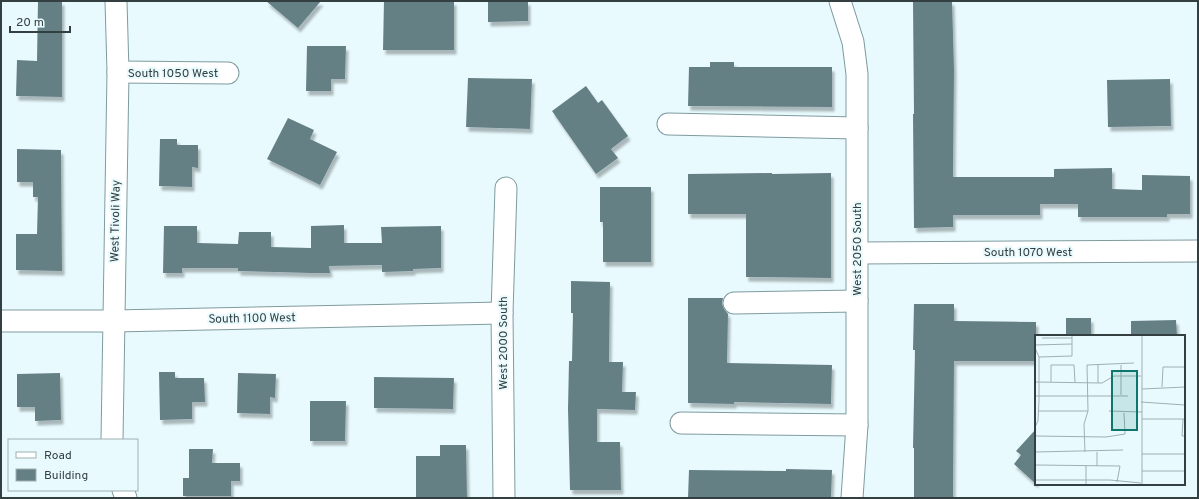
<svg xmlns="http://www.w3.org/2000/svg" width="1199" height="499" viewBox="0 0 1199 499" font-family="Overpass,sans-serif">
<defs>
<filter id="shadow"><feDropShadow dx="2.5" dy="4.5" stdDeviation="1" flood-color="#0004"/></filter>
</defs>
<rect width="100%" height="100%" fill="#e8fafd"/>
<g fill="#658085" filter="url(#shadow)">
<polygon points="38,1 62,1 62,97 16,96 17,60 37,61"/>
<polygon points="266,1 321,1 298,28"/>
<polygon points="384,1 454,1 454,50 383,50"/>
<polygon points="488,1 528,1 528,21 488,22"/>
<polygon points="913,1 952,1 954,70 953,177 1054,177 1054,169 1112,168 1112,189 1142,190 1142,175 1190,176 1190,214 1167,214 1167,217 1078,217 1078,204 1040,204 1040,215 953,215 953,227 914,228 913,114 914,114"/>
<polygon points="307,46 346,46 345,79 331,79 331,91 306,91"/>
<polygon points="710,62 734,62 734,67 832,67 832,107 688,106 689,67 710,67"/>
<polygon points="468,78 532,79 530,129 466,127"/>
<polygon points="1170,79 1171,126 1108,127 1107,80"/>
<polygon points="586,86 598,103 602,100 628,136 611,149 618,158 596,174 552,111"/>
<polygon points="288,118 314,130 310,139 337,152 320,185 267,159"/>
<polygon points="160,139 177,139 177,145 198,145 198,168 192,167 192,187 159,186"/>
<polygon points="17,149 61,150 62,271 16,270 16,234 37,234 38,197 33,197 33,182 17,182"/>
<polygon points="772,173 772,174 831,173 831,278 746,277 746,214 688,214 688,174"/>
<polygon points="600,187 651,187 651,262 603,262 603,222 600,222"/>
<polygon points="344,225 344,243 382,243 381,227 441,226 441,268 413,269 413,271 382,272 382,265 329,266 330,273 311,273 238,271 238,268 182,268 182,273 163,273 164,226 197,226 197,243 238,244 239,232 271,232 271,247 311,248 311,226"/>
<polygon points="571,281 610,282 609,362 623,362 622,392 636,392 635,410 597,409 597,442 620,442 621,490 570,490 568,409 569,361 572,361 573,313 571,313"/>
<polygon points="688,298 723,298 722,304 724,309 728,314 727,363 832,365 831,404 734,402 734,404 688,403"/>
<polygon points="914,304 954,304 954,321 1036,322 1036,361 954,361 953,498 914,498 914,448 913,448 915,350 913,350"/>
<rect x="1066" y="318" width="25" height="18"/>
<polygon points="1176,320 1177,336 1131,336 1131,321"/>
<polygon points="159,372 175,372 175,378 204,378 205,402 192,402 192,419 160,420"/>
<polygon points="60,373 61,420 35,421 35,407 17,407 17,374"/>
<polygon points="238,373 276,374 275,398 270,397 270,414 237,413"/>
<polygon points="374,377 454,378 453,409 374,408"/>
<polygon points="310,401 346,401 345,441 310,441"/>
<polygon points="1036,429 1036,484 1014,464 1021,455 1016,451"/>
<polygon points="440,445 466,445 467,498 416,498 416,456 440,456"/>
<polygon points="189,449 213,449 212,463 240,463 240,481 231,481 231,496 183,496 183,478 189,478"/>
<polygon points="786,469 832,470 831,498 688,498 689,470 786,471"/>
</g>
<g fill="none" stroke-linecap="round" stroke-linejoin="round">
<g stroke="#7f9ba0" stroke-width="23">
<g id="minor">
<polyline points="840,1 853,42 857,74 857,425 852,498"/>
<polyline points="118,72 228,73"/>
<polyline points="668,124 857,128"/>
<polyline points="858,253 1198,251"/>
<polyline points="734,303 857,301"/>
<polyline points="1,321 114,321 502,313"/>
<polyline points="681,423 857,425"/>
<polyline points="112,440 118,72 116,1"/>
<polyline points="123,490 126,498"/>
<polyline points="504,498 502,313 506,188"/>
</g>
</g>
<use href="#minor" stroke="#fff" stroke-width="21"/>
</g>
<g text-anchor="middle" stroke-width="4" stroke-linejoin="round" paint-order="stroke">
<g font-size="12" fill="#333f41" stroke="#e8fafd">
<text x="173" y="77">South 1050 West</text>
<text transform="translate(115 221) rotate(-89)" y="4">West Tivoli Way</text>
<text transform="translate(857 249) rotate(-90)" y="4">West 2050 South</text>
<text x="1028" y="256">South 1070 West</text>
<text transform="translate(252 318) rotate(-1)" y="4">South 1100 West</text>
<text transform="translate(503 343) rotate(-90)" y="4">West 2000 South</text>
</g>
</g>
<g transform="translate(1035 335)">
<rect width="150" height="150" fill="#e8fafd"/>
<path fill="none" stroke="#a0afb2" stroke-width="1" d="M7,3H37M0,10L37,9M0,13L4,22V65L3,86L0,92M4,22L37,21V0M63,30V48M86,30V60M0,47L67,48L79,41H106M16,47V30H39L40,47M127,52L128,32H150M107,54L150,52M0,61H93M106,67L150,70M3,76H53M74,76L107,77M107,84H150M148,84L147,101H150M0,101L71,102L90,99L89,78M0,117L88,115M50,117L49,89L53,76L52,30L99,28M107,119H150M0,130L85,131L82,147M62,131V117M107,136H150M0,145H75L106,148M51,150V131M107,150V0"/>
<path fill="#0f766e" fill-opacity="0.15" stroke="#0f766e" stroke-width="2" d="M77,36H102V95H77Z"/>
<rect width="150" height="150" fill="none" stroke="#333f41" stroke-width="2"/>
</g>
<rect width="1199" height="499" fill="none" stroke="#333f41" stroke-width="4"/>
<rect x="8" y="439" width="130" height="52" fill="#e8fafd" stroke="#a0afb2"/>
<rect x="16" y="452" width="20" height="6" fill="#ffffff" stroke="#a0afb2"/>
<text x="44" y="459" font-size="12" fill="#333f41">Road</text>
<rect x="16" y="469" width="20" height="12" fill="#658085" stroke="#a0afb2"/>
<text x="44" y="479" font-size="12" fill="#333f41">Building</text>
<path d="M10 26v6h60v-6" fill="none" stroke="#333f41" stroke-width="2"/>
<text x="16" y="26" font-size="12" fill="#333f41" stroke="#e8fafd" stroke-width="3" paint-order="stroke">20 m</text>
</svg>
